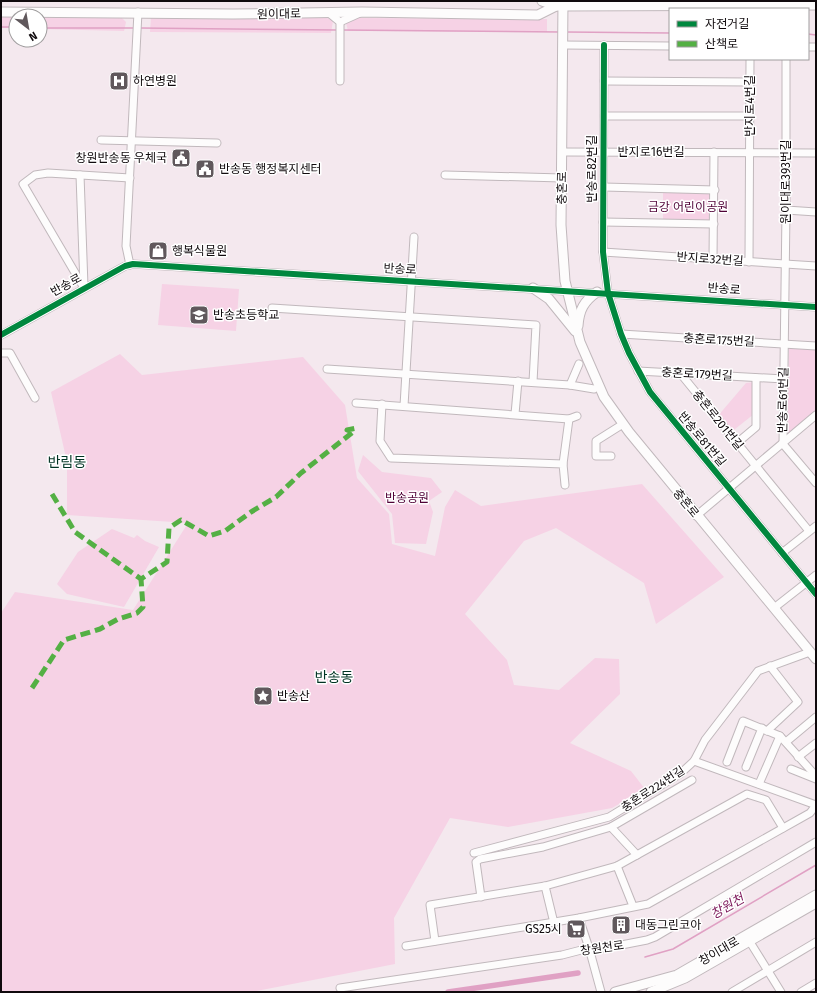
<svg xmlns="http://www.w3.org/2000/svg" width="817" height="993" viewBox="0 0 817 993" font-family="'Fira Sans','Noto Sans KR',sans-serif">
<rect width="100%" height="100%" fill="#f4e8ee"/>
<g fill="#f6d2e5">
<polygon points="118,14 126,22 124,31 40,29 40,16 16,16 16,28 1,28 1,15"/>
<polygon points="151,17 325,17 333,21 331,33 150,32"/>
<polygon points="350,18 547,19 547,32 348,31 346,23"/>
<rect x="663" y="191" width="49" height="31"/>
<polygon points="162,284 239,289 236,331 158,325"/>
<polygon points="789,348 816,349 816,410 787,437"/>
<polygon points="120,354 142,375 303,357 345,405 357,478 389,514 392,544 435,556 445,507 455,490 481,506 642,484 724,577 656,624 644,583 556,528 524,541 465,614 507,660 514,685 559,690 595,658 619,659 620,694 570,743 631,771 645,789 612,808 508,827 450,818 394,918 395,964 252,992 1,992 1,613 15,592 133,610 188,523 67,515 67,462 51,392"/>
<polygon points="755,382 754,414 730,433 717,417 746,383"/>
<polygon points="363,455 382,472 431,478 442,492 429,501 433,512 426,544 395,543 392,514 358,471"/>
<polygon points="112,529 134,538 137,535 145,541 159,547 124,607 67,594 57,584 78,552"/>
</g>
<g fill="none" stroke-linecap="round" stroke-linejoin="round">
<g stroke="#e0a1c4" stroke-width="1.5">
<polyline points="1,27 16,27"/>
<polyline points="40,28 134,28"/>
<polyline points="140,28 338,30"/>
<polyline points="342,30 560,32"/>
<polyline points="566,32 670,33"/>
<polyline points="808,34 816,35"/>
<polyline points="645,957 673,949 816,865"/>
</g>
<polyline stroke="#e0a1c4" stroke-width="5.5" points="448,992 578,973"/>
<g stroke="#c1b8bc" stroke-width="9">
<g id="minor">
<polyline points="329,13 340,22 340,81"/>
<polyline points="340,22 360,13"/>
<polyline points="563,45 670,46"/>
<polyline points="604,45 603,252 608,293 621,334 629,353 650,392 816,594"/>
<polyline points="808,47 816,47"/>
<polyline points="786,59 786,210 783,444 816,483"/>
<polyline points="604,81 750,82"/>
<polyline points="604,116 750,116"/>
<polyline points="101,140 217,143"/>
<polyline points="563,152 816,153"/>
<polyline points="80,175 84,286"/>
<polyline points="445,175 562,178"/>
<polyline points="604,187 715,190"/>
<polyline points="786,210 816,212"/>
<polyline points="603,222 714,224"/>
<polyline points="603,252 816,266"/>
<polyline points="713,260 714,152"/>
<polyline points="749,262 750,59"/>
<polyline points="130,265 126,246 138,12"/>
<polyline points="84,288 23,184 35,175 48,173 130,178"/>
<polyline points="272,308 536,325 533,382"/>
<polyline points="621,334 816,346"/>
<polyline points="1,335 125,266 133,264 816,307"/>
<polyline points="1,353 10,353 35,398"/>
<polyline points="327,369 570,385 594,389"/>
<polyline points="638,371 784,379"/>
<polyline points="680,373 809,531"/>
<polyline points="570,385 579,364"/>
<polyline points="356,403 569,419 577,416"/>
<polyline points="382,404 380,441 391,458 563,464 565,485"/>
<polyline points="404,406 414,237"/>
<polyline points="515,414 518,381"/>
<polyline points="737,443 756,427 756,378"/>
<polyline points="611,456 596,456 596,441 623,424"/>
<polyline points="563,464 569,419"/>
<polyline points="696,516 816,415"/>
<polyline points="782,553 816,526"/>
<polyline points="774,608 816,575"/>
<polyline points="767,731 798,702 770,666"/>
<polyline points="786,742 816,717"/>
<polyline points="798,757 816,743"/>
<polyline points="694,761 816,805"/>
<polyline points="727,762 743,721 780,736 816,776"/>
<polyline points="746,767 762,728"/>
<polyline points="791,769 816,779"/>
<polyline points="759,784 780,736"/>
<polyline points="474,853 609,817 680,774 694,761 705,740 758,671 810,652"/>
<polyline points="637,855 611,827 692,780"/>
<polyline points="617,866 633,906"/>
<polyline points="545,886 554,923"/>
<polyline points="481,897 476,862 480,859 543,847 611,827"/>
<polyline points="579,918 589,948 601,992"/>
<polyline points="435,941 430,905 545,886 617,866 747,794 766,800 783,828"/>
<polyline points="750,942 781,992"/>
<polyline points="406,946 579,918 648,904 810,813 816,805"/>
<polyline points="340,988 562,955 589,948 606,948 647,940 655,937 816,842"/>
<polyline points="732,992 816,942"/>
<polyline points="801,992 816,983"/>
</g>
</g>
<g stroke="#c1b8bc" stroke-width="11">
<g id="major">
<polyline points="542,1 556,6 563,6 816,5"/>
<polyline points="563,1 561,225 565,281 580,342 604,397 629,432 816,659"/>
<polyline points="1,12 233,14 362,12 538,15 556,6"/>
<polyline points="533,288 549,299 575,331"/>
<path d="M578,326C579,310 584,301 597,292"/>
<polyline points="615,992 677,975 816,895"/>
<polyline points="651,992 685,978 816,903"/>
</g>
</g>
<use href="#minor" stroke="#fdfcfc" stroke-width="7"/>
<use href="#major" stroke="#fdfcfc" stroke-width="9"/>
<g stroke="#54b044" stroke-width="5" stroke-dasharray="10 5" stroke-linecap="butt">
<polyline points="52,494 75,532 141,579 167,562 169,528 181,520 209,536 225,531 251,512 276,497 301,473 353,432 347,430 357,428"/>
<polyline points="32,688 64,640 100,629 118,619 137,613 143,607 141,579"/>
</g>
<g stroke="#fff" stroke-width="8">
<g id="cycleway">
<polyline points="604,45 603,252 608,293 621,334 629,353 650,392 816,594"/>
<polyline points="1,335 125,266 133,264 816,307"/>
</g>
</g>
<use href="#cycleway" stroke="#00873e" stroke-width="6"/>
</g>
<defs>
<g id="hospital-square" transform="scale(1)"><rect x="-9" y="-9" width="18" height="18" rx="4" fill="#60585c" stroke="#fff"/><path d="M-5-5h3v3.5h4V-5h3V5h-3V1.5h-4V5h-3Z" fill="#fff"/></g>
<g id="civic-square" transform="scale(1)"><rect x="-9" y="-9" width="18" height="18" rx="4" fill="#60585c" stroke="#fff"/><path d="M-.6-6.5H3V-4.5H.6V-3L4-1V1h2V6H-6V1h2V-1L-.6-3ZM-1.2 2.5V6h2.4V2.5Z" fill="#fff"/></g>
<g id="shop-square" transform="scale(1)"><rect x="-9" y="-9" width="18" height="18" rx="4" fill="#60585c" stroke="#fff"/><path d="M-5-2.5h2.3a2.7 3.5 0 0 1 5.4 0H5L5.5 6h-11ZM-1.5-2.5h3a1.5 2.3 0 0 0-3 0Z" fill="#fff"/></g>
<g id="school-square" transform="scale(1)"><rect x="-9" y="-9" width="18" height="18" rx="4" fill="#60585c" stroke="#fff"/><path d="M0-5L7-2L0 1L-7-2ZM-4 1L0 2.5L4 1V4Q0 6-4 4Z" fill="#fff"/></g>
<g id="sight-square" transform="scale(1)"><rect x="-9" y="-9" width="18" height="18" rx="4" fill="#60585c" stroke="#fff"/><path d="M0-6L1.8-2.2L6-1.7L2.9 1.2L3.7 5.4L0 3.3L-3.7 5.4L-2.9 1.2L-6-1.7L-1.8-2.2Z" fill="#fff"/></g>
<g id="building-square" transform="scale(1)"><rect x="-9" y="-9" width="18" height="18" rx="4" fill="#60585c" stroke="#fff"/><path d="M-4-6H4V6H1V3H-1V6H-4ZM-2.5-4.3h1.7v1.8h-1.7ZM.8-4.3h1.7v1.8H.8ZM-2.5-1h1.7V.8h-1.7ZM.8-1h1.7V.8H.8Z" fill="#fff"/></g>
<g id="supermarket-square" transform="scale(1)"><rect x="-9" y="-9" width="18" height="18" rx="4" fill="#60585c" stroke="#fff"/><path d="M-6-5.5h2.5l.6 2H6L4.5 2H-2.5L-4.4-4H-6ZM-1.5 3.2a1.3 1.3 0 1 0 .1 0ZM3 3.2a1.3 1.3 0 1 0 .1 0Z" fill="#fff"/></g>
</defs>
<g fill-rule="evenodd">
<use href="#hospital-square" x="119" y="81"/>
<use href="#civic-square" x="181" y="158"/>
<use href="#civic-square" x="205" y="169"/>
<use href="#shop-square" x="158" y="251"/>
<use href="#school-square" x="199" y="315"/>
<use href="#sight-square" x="263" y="696"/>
<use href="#building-square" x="621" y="925"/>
<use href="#supermarket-square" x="576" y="929"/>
</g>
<g text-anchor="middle" stroke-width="3" stroke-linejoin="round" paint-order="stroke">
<g font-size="12" fill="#100a0d" stroke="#fff">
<text transform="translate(279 14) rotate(-1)" y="4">원이대로</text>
<text transform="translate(750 106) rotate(-90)" y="4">반지로4번길</text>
<text x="651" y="156">반지로16번길</text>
<text transform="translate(592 169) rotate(-90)" y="4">반송로82번길</text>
<text transform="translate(786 182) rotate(-90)" y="4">원이대로393번길</text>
<text transform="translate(562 188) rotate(-89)" y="4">충혼로</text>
<text transform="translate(710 259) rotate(4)" y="4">반지로32번길</text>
<text transform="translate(400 269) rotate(3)" y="4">반송로</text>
<text transform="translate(66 285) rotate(-29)" y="4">반송로</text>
<text transform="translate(724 289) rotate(4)" y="4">반송로</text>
<text transform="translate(719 340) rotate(3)" y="4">충혼로175번길</text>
<text transform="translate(697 374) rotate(3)" y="4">충혼로179번길</text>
<text transform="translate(783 400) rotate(-89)" y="4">반송로61번길</text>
<text transform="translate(718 420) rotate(51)" y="4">충혼로201번길</text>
<text transform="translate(702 439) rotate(50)" y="4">반송로81번길</text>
<text transform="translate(686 503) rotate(51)" y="4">충혼로</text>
<text transform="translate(653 789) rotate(-33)" y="4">충혼로224번길</text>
<text transform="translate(602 948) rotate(-8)" y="4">창원천로</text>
<text transform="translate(719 951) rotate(-30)" y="4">창이대로</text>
</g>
<g font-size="12" fill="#100a0d" stroke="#fff" text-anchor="start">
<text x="133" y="85">하연병원</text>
<text x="167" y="162" text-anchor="end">창원반송동 우체국</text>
<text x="219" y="173">반송동 행정복지센터</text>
<text x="172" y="255">행복식물원</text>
<text x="213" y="319">반송초등학교</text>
<text x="277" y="700">반송산</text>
<text x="635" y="929">대동그린코아</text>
<text x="562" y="933" text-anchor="end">GS25시</text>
</g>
<g font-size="12" fill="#500237" stroke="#fff">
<text x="688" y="211">금강 어린이공원</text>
<text x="407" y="502">반송공원</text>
</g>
<g font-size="13" font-style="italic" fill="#7d195b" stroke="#fff">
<text transform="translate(727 906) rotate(-30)" y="5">창원천</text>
</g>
<g font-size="14" fill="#003323" stroke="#fff">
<text x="67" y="467">반림동</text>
<text x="334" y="682">반송동</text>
</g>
</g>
<rect width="817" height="993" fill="none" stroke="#100a0d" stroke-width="4"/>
<rect x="669" y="8" width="140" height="52" fill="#ffffff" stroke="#9f9d9e"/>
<rect x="677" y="21" width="20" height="6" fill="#00873e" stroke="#9f9d9e"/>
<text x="705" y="28" font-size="12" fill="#100a0d">자전거길</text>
<rect x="677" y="41" width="20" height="6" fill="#54b044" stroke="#9f9d9e"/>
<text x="705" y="48" font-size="12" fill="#100a0d">산책로</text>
<g transform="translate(28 28) rotate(149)"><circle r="19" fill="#ffffff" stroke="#9f9d9e"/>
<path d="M0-3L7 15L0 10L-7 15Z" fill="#60585c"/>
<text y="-6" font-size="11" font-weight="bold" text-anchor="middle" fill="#100a0d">N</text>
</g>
</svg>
